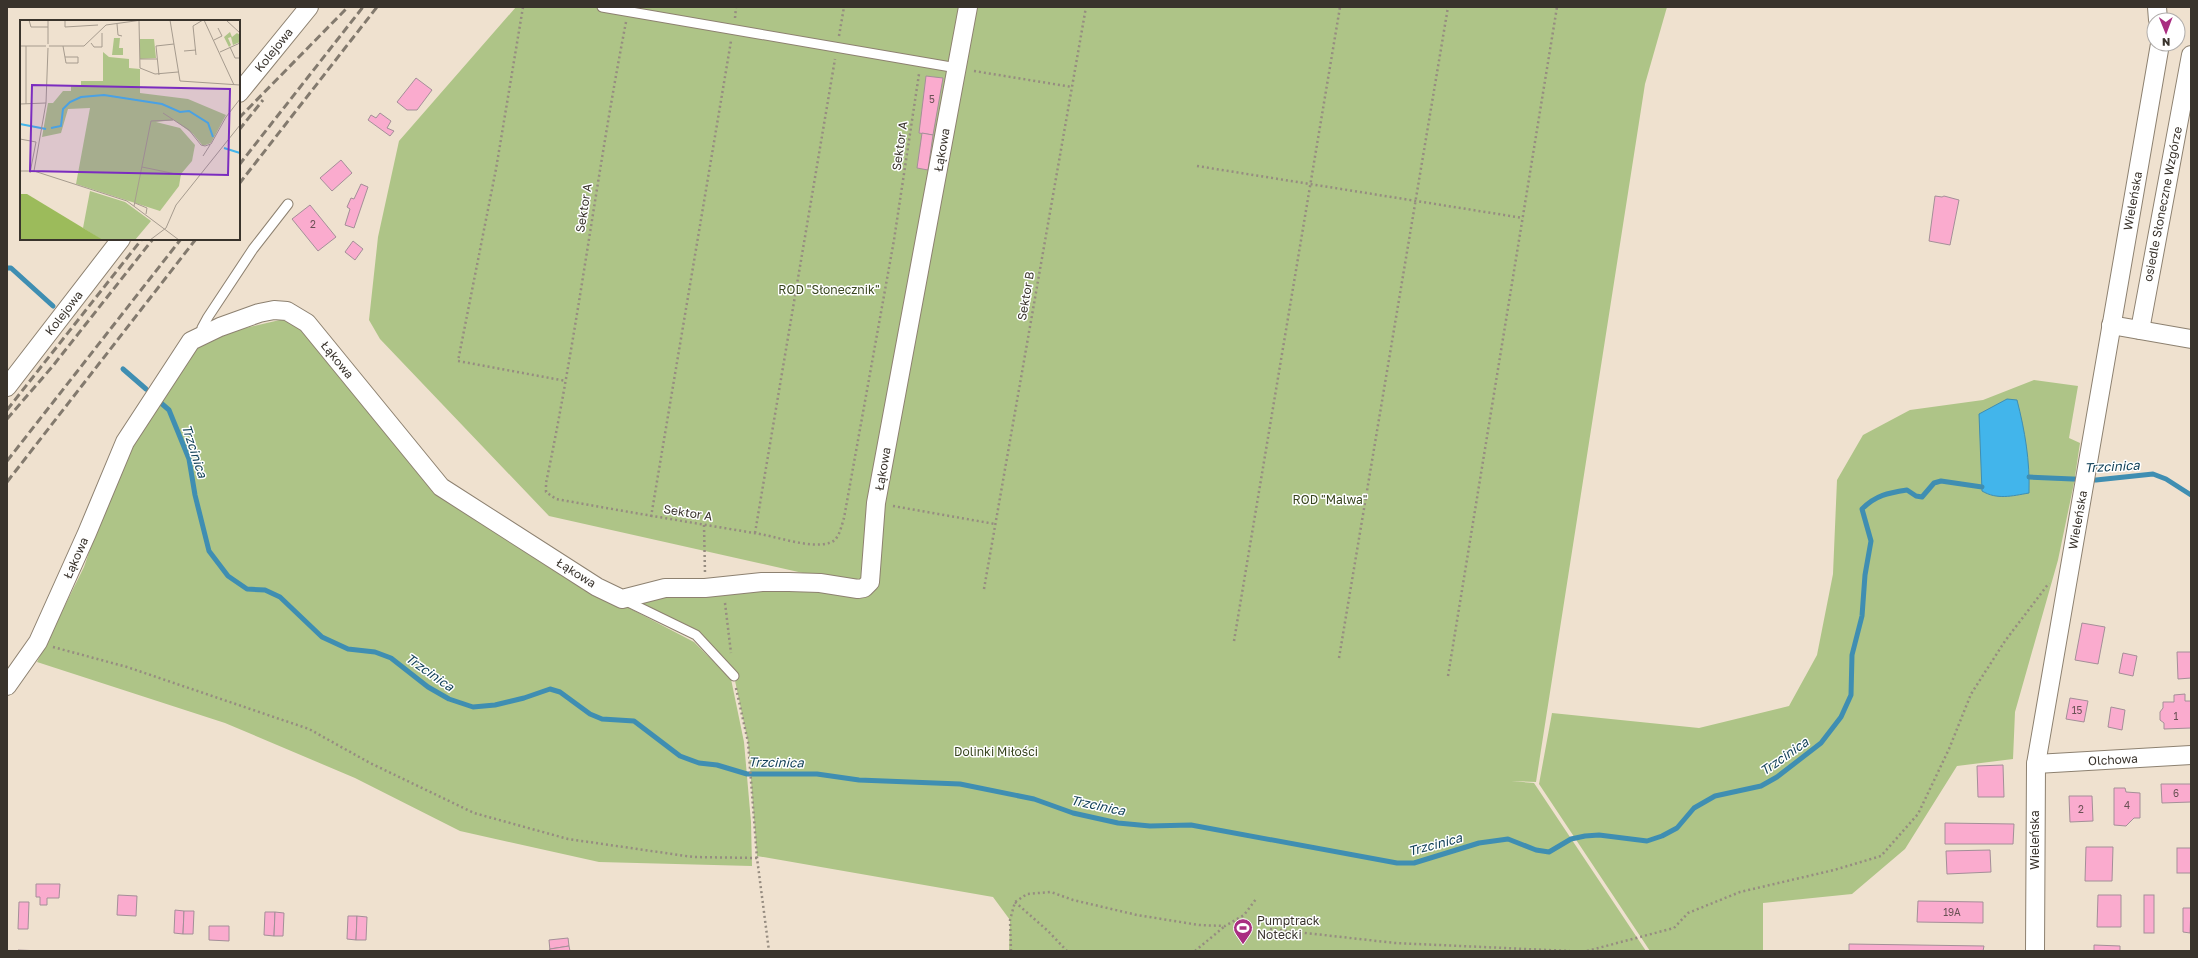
<svg xmlns="http://www.w3.org/2000/svg" width="2198" height="958" viewBox="0 0 2198 958" font-family="'Golos Text',sans-serif">
<rect width="100%" height="100%" fill="#efe1cf"/>
<g fill="#aec487">
<polygon points="516,7 1667,7 1645,84 1536,782 1511,781 1534,783 1646,951 1009,951 1010,920 993,897 757,856 748,742 734,676 696,635 622,599 665,588 865,587 549,516 380,339 369,320 378,237 399,141"/>
<polygon points="284,319 310,331 398,446 604,595 694,642 731,679 744,742 751,822 752,866 599,862 460,831 355,778 225,723 37,662 84,567 109,493 149,415 196,347 237,330"/>
<polygon points="2034,380 2078,386 2069,438 2080,443 2074,483 2058,560 2015,712 2013,759 1957,766 1905,849 1852,894 1763,903 1763,951 1650,951 1539,784 1552,713 1699,728 1789,706 1817,655 1833,574 1837,480 1863,435 1910,410 1983,400"/>
</g>
<path fill="#42b5eb" stroke="#3f8eb2" d="M2007,399L2017,400C2025,431 2030,461 2029,493C2012,496 1997,500 1982,491L1979,414Z"/>
<g fill="none" stroke-linecap="round" stroke-linejoin="round">
<g stroke="#3f8eb2" stroke-width="5">
<polyline points="7,268 11,268 53,306"/>
<polyline points="123,369 146,389"/>
<path d="M161,403L169,410L189,459L195,495L209,551L228,576L247,589L265,590L280,597L322,637L348,649L375,652L391,658L428,687L449,699L473,707L495,705L524,698L550,689L560,692L590,714L602,719L634,721L680,756L699,763L717,765L747,774H817L859,780L960,784L1034,799L1073,813L1118,823L1150,826L1191,825L1397,863H1414L1479,843L1508,839L1536,850L1549,852L1571,839L1585,836L1599,835L1647,841L1662,836L1677,828L1694,808L1715,796L1761,786L1777,777L1821,743L1841,717L1851,695L1852,655L1862,616L1865,575L1871,541L1862,509C1876,495 1888,493 1907,490L1916,496L1922,497L1934,483L1941,481L1982,487"/>
<polyline points="2029,477 2096,480 2153,474 2166,479 2191,495"/>
</g>
</g>
<g fill="#faabce" stroke="#a48f98">
<polygon points="926,76 943,78 933,135 919,133"/>
<polygon points="416,78 432,90 417,110 407,110 397,102"/>
<polygon points="380,113 391,121 387,128 394,131 390,136 368,120 371,115 376,118"/>
<polygon points="922,133 933,135 928,170 917,168"/>
<polygon points="341,160 352,173 332,191 320,178"/>
<polygon points="361,184 368,187 354,228 345,225 350,209 347,207 351,198 354,199"/>
<polygon points="1935,196 1942,197 1944,196 1959,200 1950,245 1929,241"/>
<polygon points="310,205 336,237 318,251 292,219"/>
<polygon points="353,241 363,249 355,260 345,252"/>
<polygon points="2082,623 2105,627 2098,664 2075,660"/>
<polygon points="2177,652 2191,652 2191,678 2178,679"/>
<polygon points="2123,653 2137,656 2133,676 2119,673"/>
<polygon points="2185,694 2185,701 2191,701 2191,728 2164,729 2164,723 2160,720 2160,712 2163,708 2163,702 2174,702 2174,695"/>
<polygon points="2070,698 2088,701 2084,722 2066,719"/>
<polygon points="2111,707 2125,710 2122,730 2108,727"/>
<polygon points="2003,765 2004,797 1978,797 1977,766"/>
<polygon points="2161,784 2191,784 2191,802 2162,803"/>
<polygon points="2114,788 2125,788 2126,792 2140,793 2140,818 2134,818 2126,826 2114,825"/>
<polygon points="2069,796 2092,796 2093,821 2070,822"/>
<polygon points="1945,823 2014,824 2013,844 1945,844"/>
<polygon points="2086,847 2113,847 2112,881 2085,881"/>
<rect x="2177" y="848" width="14" height="25"/>
<polygon points="1990,850 1991,872 1947,874 1946,851"/>
<polygon points="36,884 60,884 59,898 47,898 47,905 40,905 40,897 36,897"/>
<polygon points="118,895 137,896 136,916 117,915"/>
<polygon points="2098,895 2121,895 2121,927 2097,927"/>
<rect x="2144" y="895" width="10" height="38"/>
<polygon points="1918,901 1983,902 1983,923 1917,922"/>
<polygon points="19,902 29,902 28,929 18,929"/>
<polygon points="2183,908 2191,908 2190,933 2183,932"/>
<polygon points="175,910 184,911 183,934 174,933"/>
<polygon points="184,911 194,911 193,934 183,934"/>
<polygon points="265,912 275,912 274,936 264,935"/>
<polygon points="275,912 284,913 283,936 274,936"/>
<polygon points="348,916 357,916 356,940 347,939"/>
<polygon points="357,916 367,917 366,940 356,940"/>
<polygon points="209,926 229,926 229,941 209,940"/>
<polygon points="568,938 569,946 550,949 550,951 549,940"/>
<polygon points="1849,944 1984,946 1983,951 1849,951"/>
<polygon points="2094,945 2120,946 2120,951 2094,951"/>
<polygon points="569,946 570,951 550,951 550,949"/>
<polygon points="18,950 42,951 18,951"/>
</g>
<g fill="none" stroke-linecap="round" stroke-linejoin="round">
<g stroke="#8d8170" stroke-width="11">
<g id="service">
<polyline points="602,7 957,68"/>
<polyline points="202,334 202,328 208,317 253,249 288,204"/>
<polyline points="624,600 696,635 734,676"/>
</g>
</g>
<g stroke="#8d8170" stroke-width="20">
<g id="minor">
<polyline points="2157,7 2158,20"/>
<polyline points="239,93 309,7"/>
<polyline points="2111,325 2191,339"/>
<polyline points="2140,330 2191,55"/>
<polyline points="7,387 121,239"/>
<polyline points="7,686 38,642 87,533 125,442 191,341 220,327 259,313 274,310 287,311 307,323 441,487 597,587 622,599 665,588 705,588 762,582 789,582 820,583 858,589 864,588 870,582 876,503 968,7"/>
<polyline points="2036,764 2191,755"/>
<polyline points="2035,951 2036,764 2160,44"/>
</g>
</g>
<g stroke="#968c80" stroke-width="2.5" stroke-dasharray="2 3" stroke-linecap="butt">
<polyline points="523,7 496,169 458,361 566,381"/>
<polyline points="735,18 736,7"/>
<path d="M626,22C596,176 578,331 546,483V492L556,499C622,511 688,522 754,533C776,536 809,549 829,543C839,541 841,527 844,518L894,240L919,74"/>
<polyline points="839,36 844,7"/>
<polyline points="974,71 1072,87"/>
<polyline points="1197,166 1523,218"/>
<polyline points="893,506 995,524"/>
<polyline points="651,517 731,41"/>
<polyline points="704,525 705,573"/>
<polyline points="755,533 835,59"/>
<polyline points="984,589 1086,7"/>
<polyline points="725,603 731,653"/>
<polyline points="1234,641 1340,7"/>
<polyline points="53,647 127,667 309,729 370,763 474,813 568,839 693,857 757,858"/>
<polyline points="1339,658 1448,7"/>
<polyline points="1448,676 1557,7"/>
<polyline points="736,688 748,742 757,858 769,951"/>
<polyline points="1015,902 1048,931 1067,951"/>
<polyline points="1270,929 1395,943 1570,951"/>
<polyline points="1011,951 1010,920 1015,902 1027,894 1051,892 1073,900 1137,915 1199,925 1225,926 1244,915 1256,899"/>
<polyline points="1195,951 1225,926"/>
<polyline points="1587,951 1674,928 1688,913 1740,892 1834,870 1881,856 1918,814 1949,749 1971,694 2005,641 2049,583"/>
</g>
<use href="#service" stroke="#fff" stroke-width="9"/>
<use href="#minor" stroke="#fff" stroke-width="18"/>
<g stroke="#837a6e" stroke-width="3" stroke-dasharray="8 4" stroke-linecap="butt">
<polyline points="239,118 348,7"/>
<polyline points="239,130 263,100"/>
<polyline points="239,165 363,7"/>
<polyline points="239,184 377,7"/>
<polyline points="7,410 142,239"/>
<polyline points="7,419 52,367 153,239"/>
<polyline points="7,461 181,239"/>
<polyline points="7,482 196,239"/>
</g>
</g>
<defs>
<g id="stadium-pin" transform="scale(1)"><path d="M0 17L-7.5 6A9.5 9.5 0 1 1 7.5 6Z" fill="#a92e81" stroke="#fff"/><path d="M0-5a6.5 5 0 1 0 0 10a6.5 5 0 1 0 0-10ZM-3.5-1.8h7v3.6h-7Z" fill="#fff"/></g>
</defs>
<g fill-rule="evenodd">
<use href="#stadium-pin" x="1243" y="928"/>
</g>
<g text-anchor="middle" stroke-width="3" stroke-linejoin="round" paint-order="stroke">
<g font-size="10" fill="#695154">
<text x="932" y="103">5</text>
<text x="313" y="228">2</text>
<text x="2077" y="714">15</text>
<text x="2176" y="720">1</text>
<text x="2176" y="797">6</text>
<text x="2127" y="809">4</text>
<text x="2081" y="813">2</text>
<text x="1952" y="916">19A</text>
</g>
<g font-size="12" fill="#39332c" stroke="#fff">
<text transform="translate(274 50) rotate(-51)" y="4">Kolejowa</text>
<text transform="translate(900 146) rotate(-82)" y="4">Sektor A</text>
<text transform="translate(942 150) rotate(-80)" y="4">Łąkowa</text>
<text transform="translate(2133 201) rotate(-80)" y="4">Wieleńska</text>
<text transform="translate(2163 204) rotate(-79)" y="4">osiedle Słoneczne Wzgórze</text>
<text transform="translate(584 208) rotate(-81)" y="4">Sektor A</text>
<text transform="translate(1026 296) rotate(-80)" y="4">Sektor B</text>
<text transform="translate(64 313) rotate(-52)" y="4">Kolejowa</text>
<text transform="translate(337 360) rotate(51)" y="4">Łąkowa</text>
<text transform="translate(883 469) rotate(-80)" y="4">Łąkowa</text>
<text transform="translate(688 513) rotate(9)" y="4">Sektor A</text>
<text transform="translate(2078 520) rotate(-80)" y="4">Wieleńska</text>
<text transform="translate(76 558) rotate(-66)" y="4">Łąkowa</text>
<text transform="translate(576 573) rotate(32)" y="4">Łąkowa</text>
<text transform="translate(2113 760) rotate(-3)" y="4">Olchowa</text>
<text transform="translate(2035 840) rotate(-90)" y="4">Wieleńska</text>
</g>
<g font-size="12" fill="#38451e" stroke="#fff">
<text x="829" y="294">ROD "Słonecznik"</text>
<text x="1330" y="504">ROD "Malwa"</text>
<text x="996" y="756">Dolinki Miłości</text>
</g>
<g font-size="12" fill="#39332c" stroke="#fff" text-anchor="start">
<text x="1257" y="925">Pumptrack<tspan x="1257" dy="14">Notecki</tspan></text>
</g>
<g font-size="13" font-style="italic" fill="#134259" stroke="#fff">
<text transform="translate(195 451) rotate(72)" y="5">Trzcinica</text>
<text transform="translate(2112 466) rotate(-3)" y="5">Trzcinica</text>
<text transform="translate(430 672) rotate(35)" y="5">Trzcinica</text>
<text transform="translate(1784 756) rotate(-35)" y="5">Trzcinica</text>
<text transform="translate(776 762) rotate(1)" y="5">Trzcinica</text>
<text transform="translate(1098 805) rotate(12)" y="5">Trzcinica</text>
<text transform="translate(1435 844) rotate(-15)" y="5">Trzcinica</text>
</g>
</g>
<g transform="translate(20 20)">
<rect width="220" height="220" fill="#efe1cf"/>
<path d="M210,12L212,17L217,13L220,15V22L213,25L211,17L208,18L211,25L209,27L204,17ZM94,18H100L99,28H103V35H92ZM120,19H134L136,38L120,39ZM83,32L89,37L109,39V48L120,49V73L168,79L206,95L191,123L183,126L173,114L154,100L136,102L160,108L175,125L172,141L161,154L159,166L140,191L56,164L70,88L48,89L41,113L22,117L28,83H33L43,71H51V66H61V61H83ZM70,171L105,182L131,201L115,220H82L63,208Z" fill="#aec487"/>
<path d="M0,174H7L83,220H0Z" fill="#9cbb5b"/>
<path fill="none" stroke="#42b5eb" stroke-width="2" d="M0,104L26,109M31,108L41,106L43,89L50,82L61,77L84,75L142,84L160,92L169,91L188,103L193,117M204,128L220,133"/>
<path fill="none" stroke="#a69b8e" stroke-width="1" d="M9,0L11,7H28M45,0V7L78,5M150,0L160,61L220,65M184,0L214,65M206,0L220,13M119,1L120,48L135,54L158,52M97,4L98,15L102,16M194,20L202,16L198,8M71,23L74,27H82V13M28,24V0M0,26H26M29,26H64L86,5L122,0M43,26L46,43H58V37H45M210,27L215,38H220M28,28L26,83L14,151L107,181L159,220M164,31L176,30M200,32L220,23M176,35L173,6L183,0M120,39H137M139,55L136,26L154,24M0,84L26,83M6,84V26M143,93L169,110L181,125L185,126L191,124L206,97L220,79M0,119L16,122M183,136L190,125M122,147L161,155M0,151H14M10,153L16,122M115,183L127,188L126,194M114,186L131,101L153,100M130,220L146,208L156,185L220,105"/>
<path fill="#7b2cbf" fill-opacity="0.15" stroke="#7b2cbf" stroke-width="2" d="M12,65L210,69L208,155L10,151Z"/>
<rect width="220" height="220" fill="none" stroke="#39332c" stroke-width="2"/>
</g>
<rect width="2198" height="958" fill="none" stroke="#39332c" stroke-width="16"/>
<g transform="translate(2166 32) rotate(179)"><circle r="19" fill="#ffffff" stroke="#b0adab"/>
<path d="M0-3L7 15L0 10L-7 15Z" fill="#a92e81"/>
<text y="-6" font-size="11" font-weight="bold" text-anchor="middle" fill="#39332c">N</text>
</g>
</svg>
